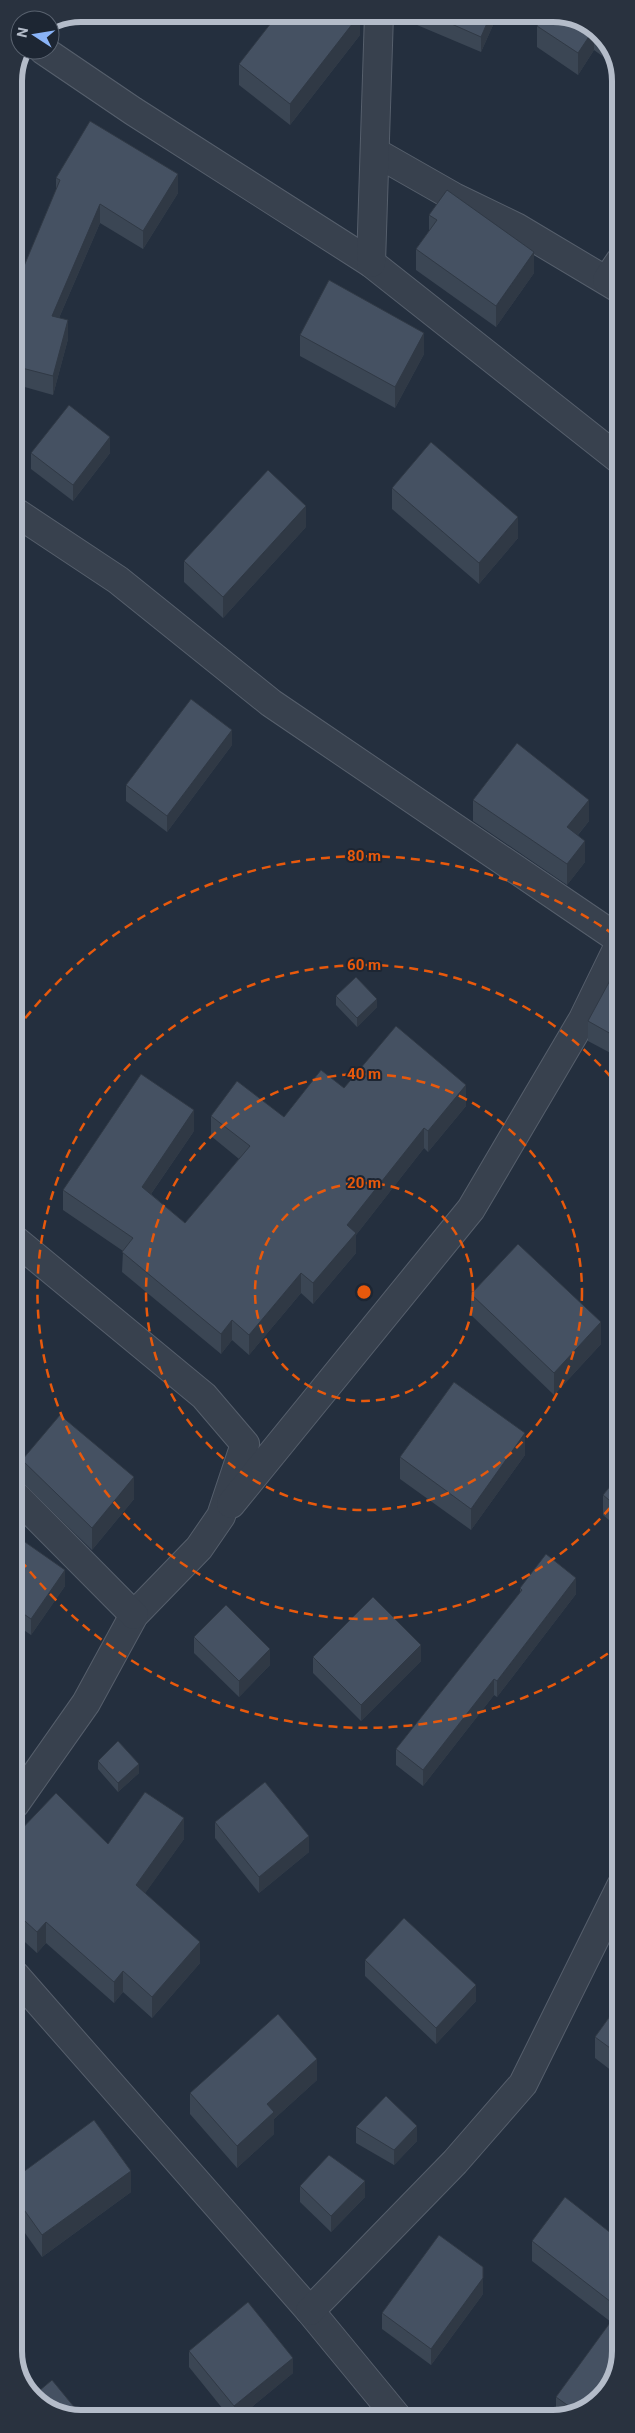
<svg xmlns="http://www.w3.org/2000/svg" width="635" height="2433" viewBox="0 0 635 2433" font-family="Roboto,sans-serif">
<rect width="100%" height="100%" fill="#242f3e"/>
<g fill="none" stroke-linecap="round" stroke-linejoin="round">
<g stroke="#565f6c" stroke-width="30">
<g id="minor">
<polyline points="43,50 133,111 371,263 620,460"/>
<polyline points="375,152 454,197 516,227 620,289"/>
<polyline points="371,263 379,14"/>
<polyline points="607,280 620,261"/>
<polyline points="14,511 118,580 271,703 620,940"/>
<polyline points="14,1239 204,1396 245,1444 221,1516 199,1548 134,1615 86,1703 15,1804"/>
<polyline points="15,1495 134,1615"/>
<polyline points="231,1504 471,1209 583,1019 620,943"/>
<polyline points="15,1975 310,2311 398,2418"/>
<polyline points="310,2311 455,2162 523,2084 621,1886"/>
</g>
</g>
<use href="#minor" stroke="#38414e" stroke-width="28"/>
</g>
<g fill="#3b4654">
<polygon points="410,14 498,14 481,52 410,22"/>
<polygon points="545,14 598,31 615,59 612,63 594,50 578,75 537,47 537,26"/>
<polygon points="360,35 290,125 239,85 239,64"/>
<polygon points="56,178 178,193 143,249 100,223 59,318 68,339 53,395 14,384 14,290 56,191"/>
<polygon points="429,215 534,273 496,327 416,270 416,249 429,231"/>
<polygon points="300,335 424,354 395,408 300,356"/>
<polygon points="31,453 110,453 73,501 31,469"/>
<polygon points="392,488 518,538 479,584 392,509"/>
<polygon points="306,527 223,618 184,582 184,561"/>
<polygon points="232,745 167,832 126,801 126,785"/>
<polygon points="473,800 589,821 578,835 585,862 567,885 473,821"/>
<polygon points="620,962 620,1058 588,1041 588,1021"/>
<polygon points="336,996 377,1007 357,1027 336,1005"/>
<polygon points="344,1088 466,1106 428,1152 424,1148 356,1235 356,1253 313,1304 301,1293 249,1355 232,1340 221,1354 122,1272 123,1251 63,1210 63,1190 194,1131 151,1194 185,1223 239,1159 211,1136 211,1116 284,1117"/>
<polygon points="471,1294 601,1344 554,1395 471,1315"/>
<polygon points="525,1455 471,1530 400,1479 400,1457"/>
<polygon points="22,1460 134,1499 92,1550 22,1482"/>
<polygon points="621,1473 621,1530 603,1515 603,1495"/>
<polygon points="15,1535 65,1586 31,1635 15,1624"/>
<polygon points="520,1588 576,1594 497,1697 494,1695 423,1786 396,1765 396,1749 520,1593"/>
<polygon points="194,1637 270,1665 239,1697 194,1653"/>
<polygon points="313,1657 421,1661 361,1721 313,1673"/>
<polygon points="98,1761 139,1773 118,1792 98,1769"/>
<polygon points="215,1822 309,1852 259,1893 215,1838"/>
<polygon points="15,1836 108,1844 184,1839 145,1893 200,1963 152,2018 123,1992 114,2003 46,1943 37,1953 15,1933"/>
<polygon points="365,1960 476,2001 436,2044 365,1976"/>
<polygon points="621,2001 621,2078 595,2058 595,2037"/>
<polygon points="317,2080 274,2119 274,2134 237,2168 190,2114 190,2093"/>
<polygon points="356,2127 417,2141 394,2165 356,2143"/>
<polygon points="15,2178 131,2192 42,2257 15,2219"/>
<polygon points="300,2186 365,2197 331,2232 300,2202"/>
<polygon points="532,2241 621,2241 621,2352 605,2396 567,2418 558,2418 556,2416 556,2397 611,2322 532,2261"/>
<polygon points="483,2294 431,2365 382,2329 382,2313"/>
<polygon points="189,2351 293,2373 237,2419 231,2419 189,2367"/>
</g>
<g fill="#303945">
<polygon points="360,14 360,35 290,125 290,104"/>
<polygon points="491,14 498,14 481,52 481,37"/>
<polygon points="594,29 594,50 578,75 578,53"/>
<polygon points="612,54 615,59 612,63"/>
<polygon points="178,174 178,193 143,249 143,231"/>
<polygon points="100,204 100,223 52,334 52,316"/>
<polygon points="534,252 534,273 496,327 496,306"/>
<polygon points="68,320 68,339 53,395 53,376"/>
<polygon points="424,333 424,354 395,408 395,387"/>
<polygon points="110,437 110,453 73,501 73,485"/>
<polygon points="306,506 306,527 223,618 223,597"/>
<polygon points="518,517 518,538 479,584 479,563"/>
<polygon points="232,730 232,745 167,832 167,816"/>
<polygon points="589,800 589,821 567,848 567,827"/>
<polygon points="585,841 585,862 567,885 567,864"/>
<polygon points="377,999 377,1007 357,1027 357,1018"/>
<polygon points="466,1085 466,1106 428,1152 428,1131"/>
<polygon points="194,1110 194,1131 142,1207 142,1187"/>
<polygon points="424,1128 424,1148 356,1235 356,1253 313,1304 313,1283 347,1225"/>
<polygon points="301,1273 301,1293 249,1355 249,1335"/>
<polygon points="20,1315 20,1334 14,1342 14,1322"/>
<polygon points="232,1320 232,1340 221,1354 221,1334"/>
<polygon points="601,1322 601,1344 554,1395 554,1373"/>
<polygon points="525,1433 525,1455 471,1530 471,1509"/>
<polygon points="134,1477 134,1499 92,1550 92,1528"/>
<polygon points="65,1570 65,1586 31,1635 31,1619"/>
<polygon points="576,1578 576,1594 497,1697 497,1681"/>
<polygon points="421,1645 421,1661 361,1721 361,1705"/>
<polygon points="270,1649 270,1665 239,1697 239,1681"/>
<polygon points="494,1679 494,1695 423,1786 423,1770"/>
<polygon points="139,1764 139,1773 118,1792 118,1783"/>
<polygon points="184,1818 184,1839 136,1906 136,1885"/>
<polygon points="309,1836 309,1852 259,1893 259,1877"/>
<polygon points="46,1922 46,1943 37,1953 37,1932"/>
<polygon points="200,1942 200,1963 152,2018 152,1997"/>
<polygon points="123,1971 123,1992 114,2003 114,1982"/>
<polygon points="476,1985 476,2001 436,2044 436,2028"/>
<polygon points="317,2059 317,2080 274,2119 274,2134 237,2168 237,2146 267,2104"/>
<polygon points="417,2126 417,2141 394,2165 394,2150"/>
<polygon points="131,2171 131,2192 42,2257 42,2235"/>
<polygon points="365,2181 365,2197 331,2232 331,2216"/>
<polygon points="621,2253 621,2272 615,2261"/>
<polygon points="483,2278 483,2294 431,2365 431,2349"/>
<polygon points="293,2358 293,2373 237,2419 234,2419 234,2406"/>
</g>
<g fill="#455162" stroke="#303945">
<polygon points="278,14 360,14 290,104 239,64"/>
<polygon points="429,14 491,14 481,37"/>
<polygon points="545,14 562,14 598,31 600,33 594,29 578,53 537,26"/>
<polygon points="90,121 178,174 143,231 100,204 52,316 68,320 53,376 14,366 14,290 60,180 56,178"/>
<polygon points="447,190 534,252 496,306 416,249 437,220 429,215"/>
<polygon points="329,280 424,333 395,387 300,335"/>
<polygon points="69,405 110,437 73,485 31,453"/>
<polygon points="431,442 518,517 479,563 392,488"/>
<polygon points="268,470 306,506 223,597 184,561"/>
<polygon points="191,699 232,730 167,816 126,785"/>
<polygon points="517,743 589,800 567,827 585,841 567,864 473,800"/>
<polygon points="620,962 620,1039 588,1021"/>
<polygon points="356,977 377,999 357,1018 336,996"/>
<polygon points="396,1026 466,1085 428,1131 424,1128 347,1225 356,1233 313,1283 301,1273 249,1335 232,1320 221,1334 122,1252 133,1238 63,1190 141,1074 194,1110 142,1187 185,1223 250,1146 211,1116 237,1081 284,1117 321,1070 344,1088"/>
<polygon points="518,1244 601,1322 554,1373 471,1294"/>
<polygon points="14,1311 20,1315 14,1322"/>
<polygon points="454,1382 525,1433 471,1509 400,1457"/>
<polygon points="60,1415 134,1477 92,1528 22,1460"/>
<polygon points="621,1473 621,1510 603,1495"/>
<polygon points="15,1535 65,1570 31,1619 15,1608"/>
<polygon points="546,1554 576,1578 497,1681 494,1679 423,1770 396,1749 522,1590 520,1588"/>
<polygon points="373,1597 421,1645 361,1705 313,1657"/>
<polygon points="226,1605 270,1649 239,1681 194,1637"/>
<polygon points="118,1741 139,1764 118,1783 98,1761"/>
<polygon points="265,1782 309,1836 259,1877 215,1822"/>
<polygon points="145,1792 184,1818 136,1885 200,1942 152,1997 123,1971 114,1982 46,1922 37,1932 15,1912 15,1836 56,1793 108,1844"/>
<polygon points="404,1918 476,1985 436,2028 365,1960"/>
<polygon points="621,2001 621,2056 595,2037"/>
<polygon points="278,2014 317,2059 267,2104 274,2112 237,2146 190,2093"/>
<polygon points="386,2096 417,2126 394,2150 356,2127"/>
<polygon points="94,2120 131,2171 42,2235 15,2197 15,2178"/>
<polygon points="329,2155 365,2181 331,2216 300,2186"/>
<polygon points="565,2197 621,2241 621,2253 615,2261 621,2266 621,2352 605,2396 577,2412 556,2397 620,2309 532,2241"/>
<polygon points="439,2235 483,2267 483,2278 431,2349 382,2313"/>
<polygon points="248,2302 293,2358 234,2406 189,2351"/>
<polygon points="52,2380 84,2419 77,2419 37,2403 33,2396"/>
</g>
<g fill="none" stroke="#e8590c" stroke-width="2.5" stroke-dasharray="9 6">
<circle cx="364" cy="1292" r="109"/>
<circle cx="364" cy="1292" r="218"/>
<path d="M620 1496A327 327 0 1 1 620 1088"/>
<path d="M620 1645A436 436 0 0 1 16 1554M16 1030A436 436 0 0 1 620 939"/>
</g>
<path d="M0 0H635V2433H0ZM81 22H553A59 59 0 0 1 612 81V2351A59 59 0 0 1 553 2410H81A59 59 0 0 1 22 2351V81A59 59 0 0 1 81 22Z" fill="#29323f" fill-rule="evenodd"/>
<path fill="none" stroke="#b4bcc9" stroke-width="6" d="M81 22H553A59 59 0 0 1 612 81V2351A59 59 0 0 1 553 2410H81A59 59 0 0 1 22 2351V81A59 59 0 0 1 81 22Z"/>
<circle cx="364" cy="1292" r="8" fill="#e8590c" stroke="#1d2633" stroke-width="2.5"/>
<g font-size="15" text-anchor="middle" font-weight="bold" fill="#e8590c" stroke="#1d2633" stroke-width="4" stroke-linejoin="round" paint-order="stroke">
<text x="364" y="861">80 m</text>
<text x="364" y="970">60 m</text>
<text x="364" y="1079">40 m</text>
<text x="364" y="1188">20 m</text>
</g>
<g transform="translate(35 35) rotate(282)"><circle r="24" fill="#1d2633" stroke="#59626f"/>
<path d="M0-4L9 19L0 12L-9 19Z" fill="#8ab4f8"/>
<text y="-8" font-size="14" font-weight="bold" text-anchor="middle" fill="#b4bcc9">N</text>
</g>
</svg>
